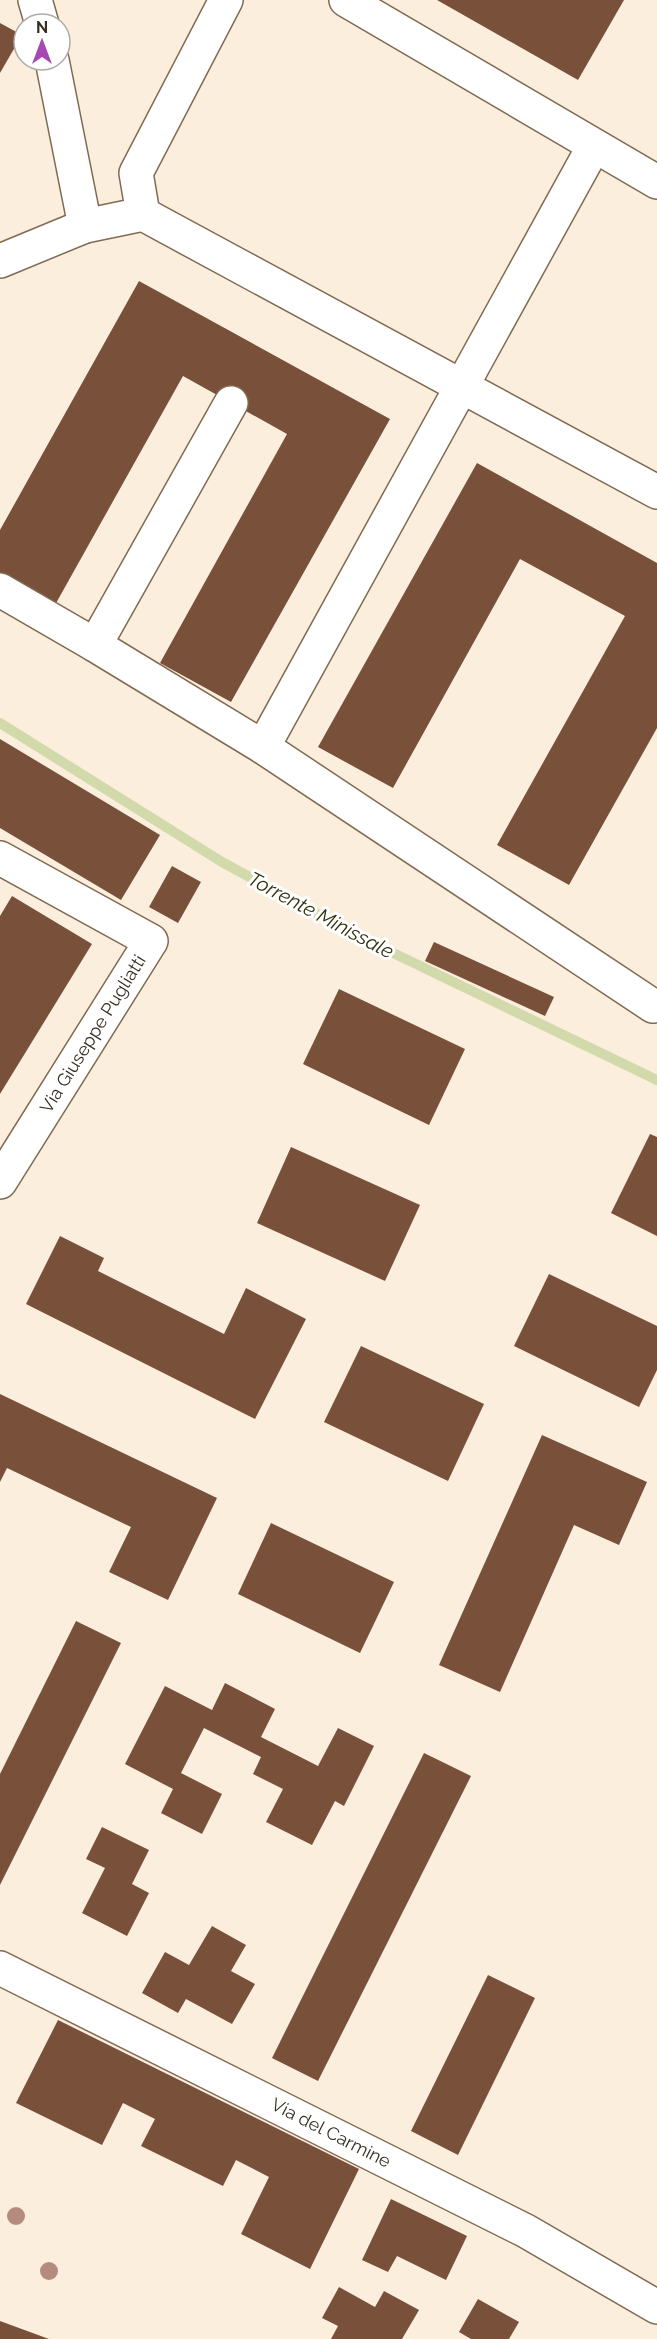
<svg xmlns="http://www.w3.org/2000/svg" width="657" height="2339" viewBox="0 0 657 2339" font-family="Raleway,sans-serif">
<rect width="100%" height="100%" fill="#fceedd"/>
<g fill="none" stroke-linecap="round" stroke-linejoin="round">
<polyline stroke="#d2daab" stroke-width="10" points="0,723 222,862 358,936 657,1080"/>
</g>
<g fill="#79513b">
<polygon points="437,0 624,0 578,80"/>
<polygon points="0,23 22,35 0,73"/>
<polygon points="139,281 390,419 231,702 160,663 287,434 183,376 55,605 0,574 0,530"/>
<polygon points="477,463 657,563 657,728 569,885 497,845 625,616 520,559 393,788 318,747"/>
<polygon points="0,739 160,835 121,900 0,828"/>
<polygon points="172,866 201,882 178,923 149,907"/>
<polygon points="12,896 92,944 0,1094 0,916"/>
<polygon points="434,942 554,997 545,1016 425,961"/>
<polygon points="339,989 465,1049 429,1125 303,1064"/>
<polygon points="650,1134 657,1137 657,1236 611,1213"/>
<polygon points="291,1147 420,1205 385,1281 257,1223"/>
<polygon points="60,1236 104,1258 98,1271 224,1334 246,1288 306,1319 255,1419 26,1304"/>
<polygon points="549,1274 657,1326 657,1370 639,1407 514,1346"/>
<polygon points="361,1346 484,1404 448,1481 324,1422"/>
<polygon points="0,1394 217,1498 168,1600 109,1572 131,1527 7,1468 0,1482"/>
<polygon points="542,1435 647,1482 619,1545 574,1525 500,1692 439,1665"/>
<polygon points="271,1523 394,1582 360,1653 238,1594"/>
<polygon points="76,1621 121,1643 0,1885 0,1774"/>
<polygon points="225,1683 275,1709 261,1737 318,1766 338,1728 374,1746 344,1806 335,1801 312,1845 266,1822 283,1789 253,1774 261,1757 204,1728 181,1773 222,1794 202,1834 161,1813 173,1789 125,1764 165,1686 212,1710"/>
<polygon points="424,1753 471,1776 318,2081 272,2058"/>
<polygon points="102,1827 149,1850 132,1884 149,1893 127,1936 82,1913 105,1868 86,1859"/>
<polygon points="212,1926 246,1945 231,1971 255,1984 232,2024 186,1999 178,2013 142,1993 165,1952 189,1965"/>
<polygon points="488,1975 535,1998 458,2155 411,2131"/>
<polygon points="58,2020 359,2169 310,2269 241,2234 269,2177 236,2160 223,2186 141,2146 155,2119 123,2103 102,2145 16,2103"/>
<polygon points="391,2199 467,2236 446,2280 397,2256 388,2272 362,2260"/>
<polygon points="339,2287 375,2307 384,2291 419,2310 402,2339 331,2339 338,2326 322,2318"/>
<polygon points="478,2299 519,2322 509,2339 471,2339 459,2332"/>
<polygon points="0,2321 49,2339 0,2339"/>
</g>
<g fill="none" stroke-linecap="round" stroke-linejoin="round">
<g stroke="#806b52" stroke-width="36">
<g id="minor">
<polyline points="35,0 42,24"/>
<polyline points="226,0 136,173 143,214 657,492"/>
<polyline points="346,0 657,182"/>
<polyline points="52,60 85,226"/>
<polyline points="0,261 85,226 143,214"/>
<polyline points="231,403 95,645 263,747 594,146"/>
<polyline points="0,590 95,645"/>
<polyline points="263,747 653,1006"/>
<polyline points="0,858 151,941 0,1182"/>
<polyline points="0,1968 526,2231 657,2307"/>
</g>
</g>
<use href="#minor" stroke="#fff" stroke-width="33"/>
</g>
<g fill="#b68b7f">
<circle cx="16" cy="2216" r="9"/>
<circle cx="49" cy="2271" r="9"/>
</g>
<g text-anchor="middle" stroke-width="6" stroke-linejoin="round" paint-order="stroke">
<g font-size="18" fill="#362e23" stroke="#fff">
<text transform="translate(93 1034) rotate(-58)" y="6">Via Giuseppe Pugliatti</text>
<text transform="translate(331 2133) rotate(27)" y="6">Via del Carmine</text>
</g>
<g font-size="20" font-style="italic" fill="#2e320d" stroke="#fff">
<text transform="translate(321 915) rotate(28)" y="7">Torrente Minissale</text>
</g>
</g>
<g transform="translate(42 42)"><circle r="28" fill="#ffffff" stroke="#afaba7" stroke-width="1.5"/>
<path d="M0-4.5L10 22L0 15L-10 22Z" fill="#a749b2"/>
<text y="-9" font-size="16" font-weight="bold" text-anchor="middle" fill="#362e23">N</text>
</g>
</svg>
